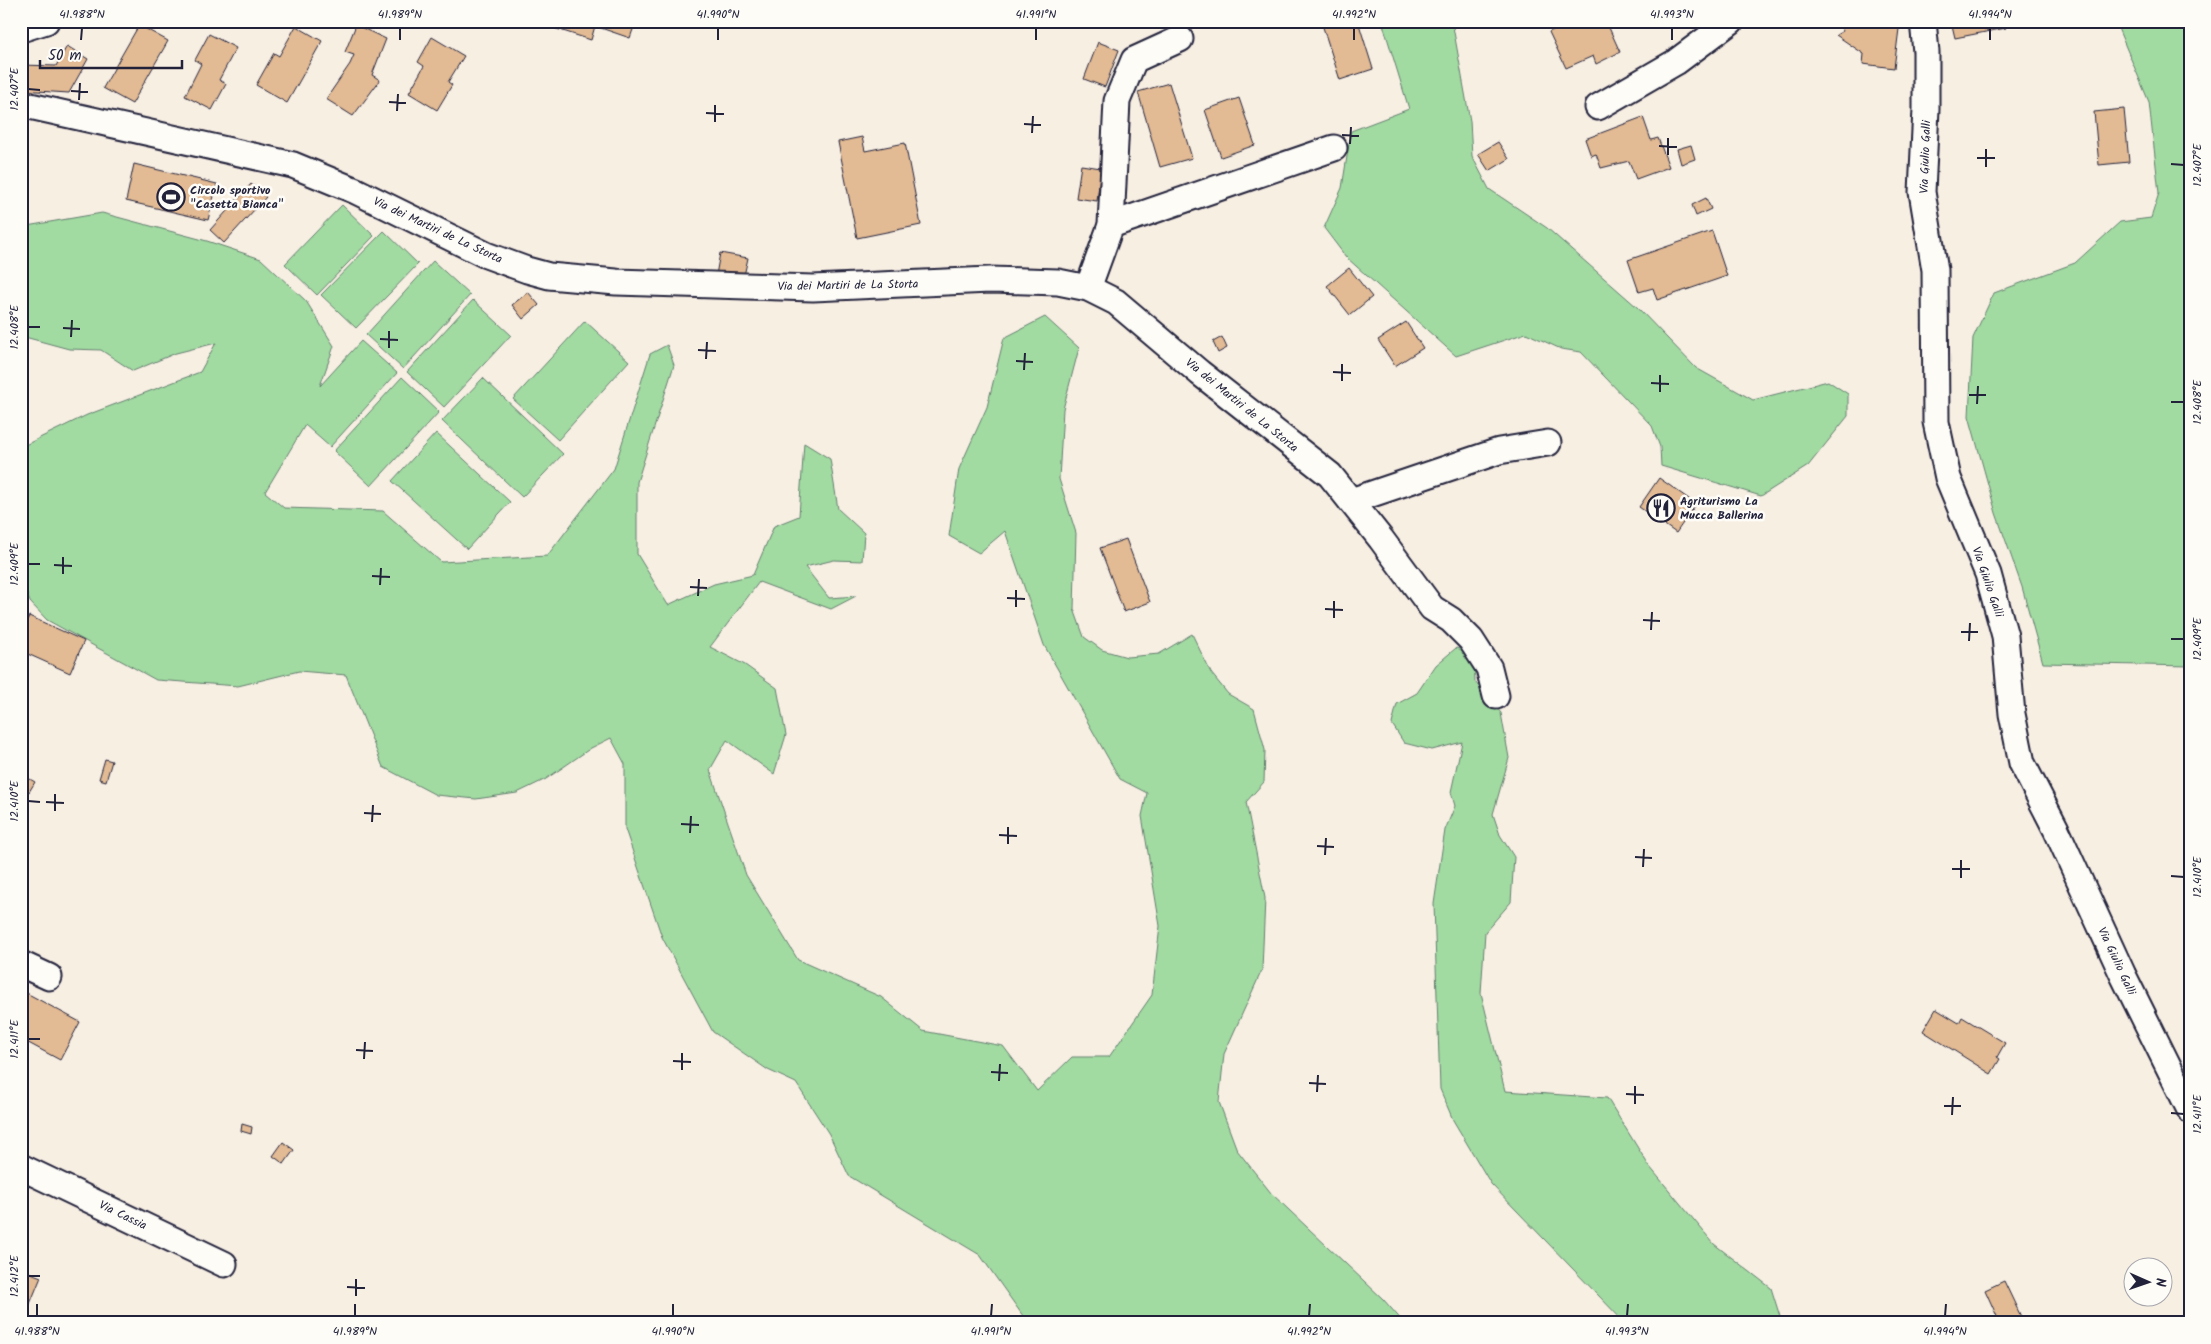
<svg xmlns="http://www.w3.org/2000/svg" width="2211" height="1344" viewBox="0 0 2211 1344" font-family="Kalam,sans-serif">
<rect width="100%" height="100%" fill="#f8efe3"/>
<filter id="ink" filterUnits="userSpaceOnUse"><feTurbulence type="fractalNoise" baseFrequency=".02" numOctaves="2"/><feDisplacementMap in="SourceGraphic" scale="10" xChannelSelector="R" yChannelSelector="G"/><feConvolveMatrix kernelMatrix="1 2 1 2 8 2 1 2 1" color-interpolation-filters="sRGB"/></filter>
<g filter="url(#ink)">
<g fill="#a1dba1" stroke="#627e6e">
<polygon points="1382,21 1452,21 1470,121 1472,156 1489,189 1547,228 1637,307 1696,368 1753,400 1828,381 1848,394 1848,416 1808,466 1761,496 1661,466 1660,447 1652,426 1581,352 1561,349 1526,333 1456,356 1346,257 1324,228 1342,188 1351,131 1409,109"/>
<polygon points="2115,21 2190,21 2190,666 2043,663 2022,587 1996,513 1969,416 1973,338 1994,293 2075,263 2120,222 2151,218 2159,193 2149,102"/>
<polygon points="342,205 374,236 317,295 285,264"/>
<polygon points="102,213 207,241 261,259 306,301 334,346 320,386 361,341 397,373 330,447 305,425 265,492 284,508 383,511 441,562 547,556 614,469 650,354 667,345 674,365 637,482 637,554 668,605 714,584 753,575 774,526 799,516 804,443 830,459 838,509 864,533 862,561 834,560 805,567 829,598 856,596 831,609 759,582 710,647 745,665 777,688 786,735 774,774 727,740 710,770 746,875 798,960 881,997 923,1031 1003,1046 1037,1091 1072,1057 1109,1057 1152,995 1160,926 1142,816 1147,793 1120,779 1044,645 1005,531 979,553 949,536 959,469 987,407 1004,338 1045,317 1079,348 1063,409 1059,479 1076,533 1074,609 1084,637 1102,650 1127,657 1159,654 1192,634 1211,673 1228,694 1254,709 1265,750 1264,782 1246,802 1265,898 1262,970 1224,1054 1219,1102 1237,1150 1271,1193 1383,1299 1404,1323 1028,1323 980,1255 849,1176 829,1134 796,1083 768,1070 713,1032 662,937 625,829 625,764 611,738 591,748 546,779 517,793 476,799 436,795 383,767 346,675 299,671 238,686 156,680 47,620 30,602 21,578 21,447 87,415 200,372 216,343 176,353 133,371 101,350 69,349 21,336 21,227"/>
<polygon points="384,231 418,264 356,328 321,295"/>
<polygon points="433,261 470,295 403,369 366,335"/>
<polygon points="473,300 511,335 444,407 407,372"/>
<polygon points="585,321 629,361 558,440 513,399"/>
<polygon points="402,377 439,412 371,486 334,451"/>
<polygon points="483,378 563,454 522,497 442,421"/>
<polygon points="436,433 510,502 467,549 392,481"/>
<polygon points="1456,648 1474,653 1475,682 1501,713 1509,758 1493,814 1500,835 1514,857 1511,902 1485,932 1481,993 1505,1091 1607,1098 1649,1166 1714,1244 1771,1288 1782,1323 1625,1323 1491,1184 1453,1120 1440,1089 1434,904 1445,830 1455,806 1451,792 1462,742 1432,750 1404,743 1392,724 1397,704 1417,693 1436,665"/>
</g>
<g fill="#e2ba93" stroke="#22223b">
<polygon points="636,21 630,38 595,26 591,40 535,22"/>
<polygon points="1321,21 1358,21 1373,69 1340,80"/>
<polygon points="1571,21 1606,21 1620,52 1596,64 1593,56 1566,68 1549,32"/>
<polygon points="1838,21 1900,21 1894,68 1863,64 1864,54 1836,35 1843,31"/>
<polygon points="1951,21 2005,21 2006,28 1955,38"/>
<polygon points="139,25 168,41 132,104 103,88"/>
<polygon points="356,25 386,39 372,75 380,80 353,116 326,99 350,64 354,55 345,52"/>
<polygon points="296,26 322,41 287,103 256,85 274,53 279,56"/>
<polygon points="209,34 236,48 219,80 226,84 212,110 185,96 201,64 195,60"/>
<polygon points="432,37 464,56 448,82 452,85 437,110 409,93 424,66 418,62"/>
<polygon points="1098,42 1119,50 1105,87 1084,79"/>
<polygon points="67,46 88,59 69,93 21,90 21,65 56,66"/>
<polygon points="1169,83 1192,158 1160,167 1138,92"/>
<polygon points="1239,98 1255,145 1221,157 1205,110"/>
<polygon points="2124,109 2129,162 2099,165 2094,112"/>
<polygon points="1643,117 1651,140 1658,138 1669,167 1636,179 1629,161 1601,168 1596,154 1591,156 1585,139"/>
<polygon points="862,137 865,151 905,143 921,225 857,238 838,142"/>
<polygon points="1498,142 1509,159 1489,171 1478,154"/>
<polygon points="1691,145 1695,159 1681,164 1677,149"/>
<polygon points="134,164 217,184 208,220 126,201"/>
<polygon points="1081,165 1101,168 1097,201 1076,198"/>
<polygon points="251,184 266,197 224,243 210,230"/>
<polygon points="1706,198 1711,209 1696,216 1692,205"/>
<polygon points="1712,231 1727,276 1657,300 1653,288 1639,292 1628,260"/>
<polygon points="720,253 748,258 743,280 716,275"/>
<polygon points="1349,268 1372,297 1350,315 1327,286"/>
<polygon points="528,292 539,305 523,319 512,305"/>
<polygon points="1406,322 1423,348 1395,366 1378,340"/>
<polygon points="1222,337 1227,348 1218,353 1213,342"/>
<polygon points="1659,478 1696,504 1676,533 1639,507"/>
<polygon points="1126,539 1150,602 1124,612 1100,548"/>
<polygon points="29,616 84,641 70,673 21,651 21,633"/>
<polygon points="105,759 112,761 106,781 99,779"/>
<polygon points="21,774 35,782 29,792 21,788"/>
<polygon points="21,990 80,1022 60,1060 21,1039"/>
<polygon points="1936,1009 1959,1023 1962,1017 2005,1043 1997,1057 2000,1059 1991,1074 1923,1031"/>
<polygon points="242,1124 252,1127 251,1134 241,1131"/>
<polygon points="283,1142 294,1150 284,1164 273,1156"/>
<polygon points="21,1269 41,1277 27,1311 21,1309"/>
<polygon points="2004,1281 2024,1323 2000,1323 1985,1290"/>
</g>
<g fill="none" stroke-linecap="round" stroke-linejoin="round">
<g stroke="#22223b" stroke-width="29">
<g id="minor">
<polyline points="1923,21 1926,52 1926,109 1922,192 1935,270 1936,422 1948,478 1988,574 2005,636 2012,714 2022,763 2056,829 2123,975 2190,1110"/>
<polyline points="21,29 46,21"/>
<polyline points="21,104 293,165 356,191 486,255 527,270 549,276 616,282 813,288 990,280 1058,282 1088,288 1116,302 1200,373 1330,475 1381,539 1432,608 1451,620 1471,640 1489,668 1496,696"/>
<polyline points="1598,107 1676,62 1731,21"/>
<polyline points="1111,225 1334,148"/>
<polyline points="1088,288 1111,225 1117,101 1134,60 1180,39"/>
<polyline points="1351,501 1499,451 1548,443"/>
<polyline points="21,964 49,977"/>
<polyline points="21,1167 224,1264"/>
</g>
</g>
<use href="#minor" stroke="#fdfcf7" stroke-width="25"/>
</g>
</g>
<path fill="none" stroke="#22223b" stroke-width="2" d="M81,40L82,28M400,40V28M718,40V28M1036,40V28M1354,40V28M1672,40V28M1990,40V28M28,89L40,90M71,91L88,92M79,100L80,83M389,102L406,103M397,111L398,94M706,113L724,114M715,122V105M1024,124L1041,125M1032,133L1033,116M1342,135L1359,136M1350,144L1351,127M1659,146L1677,147M1668,155V138M1977,158H1995M2171,164L2184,165M1986,167V149M28,327H40M63,328L80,329M71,337L72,320M380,339L398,340M389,348V331M698,350L716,351M706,359L707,342M1016,361L1033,362M1024,370L1025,353M1333,372L1351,373M1342,381V364M1651,383L1669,384M1660,392V375M1969,395H1986M2171,402H2184M1977,404L1978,386M28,564H40M54,565L72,566M63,574V557M372,576L390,577M380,585L381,568M690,587L707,588M698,596L699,579M1007,598L1025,599M1016,607V590M1325,609L1343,610M1334,618V601M1643,620L1660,621M1651,630L1652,612M1961,632H1978M2171,639H2184M1969,641L1970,623M28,801L40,802M46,802L64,803M55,811V794M364,813L381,814M372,822L373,805M681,824L699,825M690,833L691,816M999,835L1017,836M1008,844V827M1317,846L1334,847M1325,855L1326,838M1635,857L1652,858M1643,867L1644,849M1952,869H1970M2171,876L2184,877M1961,878V860M28,1039H40M356,1050L373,1051M364,1059L365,1042M673,1061L691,1062M682,1070V1053M991,1072L1008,1073M999,1081L1000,1064M1309,1083L1326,1084M1317,1092L1318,1075M1626,1094L1644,1095M1635,1104V1086M1944,1106H1961M2171,1113L2184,1114M1952,1115L1953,1097M28,1276H40M347,1287L365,1288M356,1296V1279M37,1316V1304M355,1316V1304M673,1316V1304M991,1316L992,1304M1309,1316L1310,1304M1627,1316L1628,1304M1945,1316L1946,1304"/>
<defs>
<g id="stadium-ring" transform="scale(1.4375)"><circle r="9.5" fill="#fdfcf7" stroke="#22223b" stroke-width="1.5"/><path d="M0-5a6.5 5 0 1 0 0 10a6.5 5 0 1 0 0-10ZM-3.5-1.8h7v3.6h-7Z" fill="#22223b"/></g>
<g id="restaurant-ring" transform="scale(1.4375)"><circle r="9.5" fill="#fdfcf7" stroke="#22223b" stroke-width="1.5"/><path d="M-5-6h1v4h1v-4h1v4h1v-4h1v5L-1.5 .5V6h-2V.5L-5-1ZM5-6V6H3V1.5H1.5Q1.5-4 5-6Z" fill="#22223b"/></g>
</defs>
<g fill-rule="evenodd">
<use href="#stadium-ring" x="171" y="197"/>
<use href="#restaurant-ring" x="1661" y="508"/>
</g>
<g text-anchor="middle" stroke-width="5" stroke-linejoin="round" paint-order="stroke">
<g font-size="12" fill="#22223b" stroke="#fdfcf7">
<text transform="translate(1925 157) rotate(-88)" y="4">Via Giulio Galli</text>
<text transform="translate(438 230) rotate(25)" y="4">Via dei Martiri de La Storta</text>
<text transform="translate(848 285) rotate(-1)" y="4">Via dei Martiri de La Storta</text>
<text transform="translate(1242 405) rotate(39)" y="4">Via dei Martiri de La Storta</text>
<text transform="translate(1988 582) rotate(71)" y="4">Via Giulio Galli</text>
<text transform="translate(2117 961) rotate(65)" y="4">Via Giulio Galli</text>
<text transform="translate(123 1215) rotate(26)" y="4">Via Cassia</text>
</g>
<g font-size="12" font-weight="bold" fill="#22223b" stroke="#fdfcf7" text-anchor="start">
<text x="190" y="194">Circolo sportivo<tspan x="190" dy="14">"Casetta Bianca"</tspan></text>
<text x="1680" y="505">Agriturismo La<tspan x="1680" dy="14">Mucca Ballerina</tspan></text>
</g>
</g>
<rect width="2211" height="1344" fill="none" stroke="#fdfcf7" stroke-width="55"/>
<g transform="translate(2148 1282) rotate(92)"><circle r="24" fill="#fdfcf7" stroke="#a5a5ac"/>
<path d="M0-4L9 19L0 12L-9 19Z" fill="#22223b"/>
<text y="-8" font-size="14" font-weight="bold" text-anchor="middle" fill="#22223b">N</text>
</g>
<path d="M40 60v8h142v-8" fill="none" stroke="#22223b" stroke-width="2.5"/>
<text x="48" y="60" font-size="15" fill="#22223b" stroke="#fdfcf7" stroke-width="4" paint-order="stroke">50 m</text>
<rect x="28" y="28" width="2156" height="1288" fill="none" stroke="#22223b" stroke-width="2"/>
<g font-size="12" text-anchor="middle" fill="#22223b">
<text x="82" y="18">41.988°N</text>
<text x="400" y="18">41.989°N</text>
<text x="718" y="18">41.990°N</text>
<text x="1036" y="18">41.991°N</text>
<text x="1354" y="18">41.992°N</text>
<text x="1672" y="18">41.993°N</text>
<text x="1990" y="18">41.994°N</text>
<text transform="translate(14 89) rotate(-90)" y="4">12.407°E</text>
<text transform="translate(2197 165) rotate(-90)" y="4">12.407°E</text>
<text transform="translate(14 327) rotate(-90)" y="4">12.408°E</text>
<text transform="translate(2197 402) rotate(-90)" y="4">12.408°E</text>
<text transform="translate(14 564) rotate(-90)" y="4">12.409°E</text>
<text transform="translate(2197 639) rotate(-90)" y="4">12.409°E</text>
<text transform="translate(14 801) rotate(-90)" y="4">12.410°E</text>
<text transform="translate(2197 877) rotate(-90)" y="4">12.410°E</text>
<text transform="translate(14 1039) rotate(-90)" y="4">12.411°E</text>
<text transform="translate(2197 1114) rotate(-90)" y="4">12.411°E</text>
<text transform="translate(14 1276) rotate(-90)" y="4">12.412°E</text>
<text x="37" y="1335">41.988°N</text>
<text x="355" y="1335">41.989°N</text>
<text x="673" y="1335">41.990°N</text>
<text x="991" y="1335">41.991°N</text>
<text x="1309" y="1335">41.992°N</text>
<text x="1627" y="1335">41.993°N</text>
<text x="1945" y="1335">41.994°N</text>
</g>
</svg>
